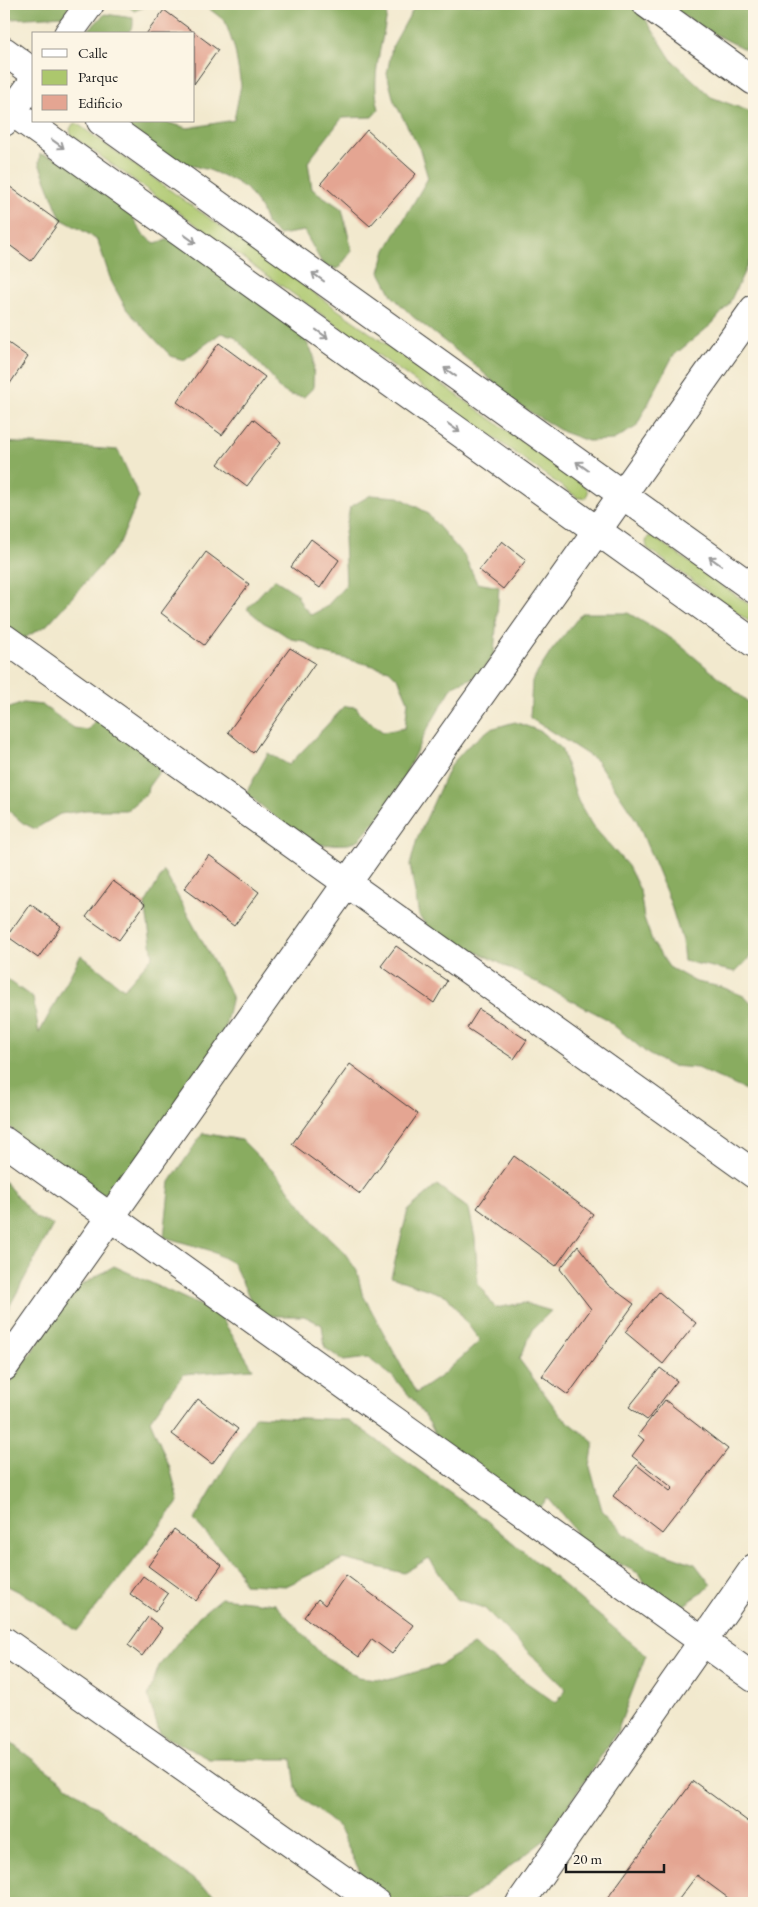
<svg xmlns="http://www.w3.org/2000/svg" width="758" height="1907" viewBox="0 0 758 1907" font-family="'EB Garamond',serif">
<rect width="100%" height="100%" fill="#fcf5e5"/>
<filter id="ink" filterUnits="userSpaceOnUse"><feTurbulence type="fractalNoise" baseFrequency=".02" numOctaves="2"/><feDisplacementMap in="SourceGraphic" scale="10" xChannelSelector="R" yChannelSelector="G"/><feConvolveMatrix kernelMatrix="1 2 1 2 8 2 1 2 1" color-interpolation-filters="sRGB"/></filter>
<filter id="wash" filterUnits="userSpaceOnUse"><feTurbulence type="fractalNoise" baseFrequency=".0096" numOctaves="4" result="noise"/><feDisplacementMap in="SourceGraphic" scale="20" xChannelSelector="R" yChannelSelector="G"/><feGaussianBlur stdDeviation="1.12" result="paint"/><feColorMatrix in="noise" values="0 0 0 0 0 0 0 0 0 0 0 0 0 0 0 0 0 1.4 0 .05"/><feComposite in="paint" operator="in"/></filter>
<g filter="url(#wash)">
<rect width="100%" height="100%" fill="#f2e9ce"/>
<g fill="#acc76d" stroke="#647244">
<polygon points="76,123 586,487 588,493 585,498 578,498 71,135 70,129 73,124"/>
<polygon points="652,536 754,608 754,625 647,548 646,542 648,537"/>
</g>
<g fill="#89ac60" stroke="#52643e">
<polygon points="4,4 70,4 64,16 10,19 4,18"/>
<polygon points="126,4 152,4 134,11"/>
<path d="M203,4H378L387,15C382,45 370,79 379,109L372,117L342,118L308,162L312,189L342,209L352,251L338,269L323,265L304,231L279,235L267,225L261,209L247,189L233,180L209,170L174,161L110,121H161L188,128L234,120L241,85L235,50L225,21Z"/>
<polygon points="416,4 631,4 643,15 671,59 711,97 754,113 754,251 729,304 712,324 673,356 636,427 613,440 588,441 563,432 517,404 477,367 412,316 393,297 380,272 386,250 428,178 420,150 394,101 387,74 392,47"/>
<polygon points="666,4 754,4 754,54 701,27"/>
<polygon points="105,14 133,18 133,26 127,34 84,34"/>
<polygon points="40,154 98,169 110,179 143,235 155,243 181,236 296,322 314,356 313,388 304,397 290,395 278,388 272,377 234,336 221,333 184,360 171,356 127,310 111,281 98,241 87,233 61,219 39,163"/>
<polygon points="4,442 118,450 139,497 119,545 47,625 4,650"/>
<polygon points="371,495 399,497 426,512 465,557 477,583 499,587 494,655 479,675 453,686 425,733 392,802 360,839 349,844 318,845 305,842 246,793 268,753 289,765 345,706 356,707 362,716 383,732 405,728 408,701 399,680 389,670 319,652 304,641 291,639 276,629 264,623 247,609 274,579 296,593 302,605 311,615 326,607 346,585 344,538 350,507"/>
<polygon points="582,613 628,613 674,640 754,707 754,953 736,972 684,961 682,941 669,899 637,821 596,760 530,718 532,681 552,650"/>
<polygon points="23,703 42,705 74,728 88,730 99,715 155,752 159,772 148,787 147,793 127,810 86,810 60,814 35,829 23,823 4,807 4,710"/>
<polygon points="515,722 540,731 561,748 578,801 592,825 628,866 640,890 644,918 653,943 669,967 696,982 722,987 746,997 754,1006 754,1094 697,1068 671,1066 648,1054 605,1018 486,956 435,936 419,916 410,865 417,839 450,766 468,746 490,729"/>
<polygon points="164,871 232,996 219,1054 156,1142 97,1201 26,1143 4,1121 4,977 33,998 39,1033 81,955 124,989 153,956 145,904"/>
<polygon points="203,1133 242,1140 281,1179 320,1229 344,1252 357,1271 362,1293 416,1393 441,1376 480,1341 447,1296 391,1277 408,1210 437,1185 469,1209 475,1238 478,1283 495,1308 524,1303 551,1311 534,1328 519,1359 561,1416 594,1442 590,1467 602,1510 626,1535 658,1551 695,1564 711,1585 679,1609 652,1597 640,1574 618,1563 603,1562 577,1544 574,1529 548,1498 528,1522 440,1445 430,1424 414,1401 392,1376 368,1358 344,1361 325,1348 322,1325 304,1316 258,1316 233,1263 209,1250 164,1237 170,1182"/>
<polygon points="4,1181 36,1218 53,1225 4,1317"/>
<polygon points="114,1266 219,1314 253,1369 184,1374 150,1420 170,1468 179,1501 130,1566 77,1631 33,1599 4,1584 4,1392 75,1289"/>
<polygon points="255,1416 349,1420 479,1514 646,1655 617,1732 546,1839 462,1903 390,1903 366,1884 338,1827 300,1796 296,1787 292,1759 209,1759 160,1734 148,1697 159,1666 199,1616 221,1598 275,1604 322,1655 358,1677 388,1680 440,1665 473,1645 556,1703 566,1689 484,1608 456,1599 429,1558 404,1573 343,1559 286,1586 244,1584 237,1568 194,1520"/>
<polygon points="4,1738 225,1903 4,1903"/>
</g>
<g id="blocks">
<g fill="#e4a592">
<polygon points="164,10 218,50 194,84 194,34 146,34"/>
<polygon points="367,130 416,174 370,226 321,183"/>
<polygon points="6,184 59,222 31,261 4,241 4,186"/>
<polygon points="4,340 28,357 5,391 4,390"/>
<polygon points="219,343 265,377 222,435 177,402"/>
<polygon points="253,419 281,442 247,486 218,464"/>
<polygon points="311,539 339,560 320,588 291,567"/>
<polygon points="502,541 526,560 503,589 479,570"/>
<polygon points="206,552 249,584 204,645 161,613"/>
<polygon points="290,648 315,663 253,753 228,732"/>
<polygon points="209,855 259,892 234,926 184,889"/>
<polygon points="113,881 145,904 119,940 86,917"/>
<polygon points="30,904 61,926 38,958 7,936"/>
<polygon points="396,946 447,981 434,1003 381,966"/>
<polygon points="479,1009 527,1040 514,1059 467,1028"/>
<polygon points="350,1064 418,1114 360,1194 292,1144"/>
<polygon points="514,1156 593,1214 556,1266 477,1208"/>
<polygon points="578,1246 608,1285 634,1304 568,1395 542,1376 591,1309 560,1269"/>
<polygon points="659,1292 696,1323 663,1364 625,1332"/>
<polygon points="660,1368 677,1381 647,1420 629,1407"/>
<polygon points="198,1399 238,1429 212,1464 172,1434"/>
<polygon points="665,1400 728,1449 662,1534 613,1496 637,1465 670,1491 673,1488 632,1456 644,1440 638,1435"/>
<polygon points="174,1530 222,1565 196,1601 148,1566"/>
<polygon points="346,1575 413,1625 392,1654 372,1639 359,1657 304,1617 318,1599 325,1605"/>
<polygon points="143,1576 168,1594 155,1612 130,1594"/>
<polygon points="148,1617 162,1628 142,1656 128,1645"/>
<polygon points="693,1781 754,1826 754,1903 735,1903 697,1875 676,1903 604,1903"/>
</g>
</g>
</g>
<g filter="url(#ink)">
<use href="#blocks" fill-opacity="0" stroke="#3c3b37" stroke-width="1"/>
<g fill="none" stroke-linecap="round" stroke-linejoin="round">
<g stroke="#3c3b37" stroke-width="30">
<g id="minor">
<polyline points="647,4 754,81"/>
<polyline points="68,34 90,4"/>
<polyline points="4,51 34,73"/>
<polyline points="4,106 754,643"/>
<polyline points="101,121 754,589"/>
<polyline points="4,122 34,81"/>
<polyline points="4,638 754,1174"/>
<polyline points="4,1141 754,1678"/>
<polyline points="4,1367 754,309"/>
<polyline points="4,1641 376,1903"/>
<polyline points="520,1903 754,1568"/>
</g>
</g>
<use href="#minor" stroke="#fff" stroke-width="28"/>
</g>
<defs><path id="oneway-shaft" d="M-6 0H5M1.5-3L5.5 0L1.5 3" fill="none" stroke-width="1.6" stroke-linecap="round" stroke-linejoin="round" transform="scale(1.25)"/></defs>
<g stroke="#999">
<use href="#oneway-shaft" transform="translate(58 144) rotate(36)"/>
<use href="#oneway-shaft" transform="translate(190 239) rotate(36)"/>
<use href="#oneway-shaft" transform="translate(318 277) rotate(-144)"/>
<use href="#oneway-shaft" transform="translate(322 334) rotate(36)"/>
<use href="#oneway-shaft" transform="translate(450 372) rotate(-144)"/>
<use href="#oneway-shaft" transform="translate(454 428) rotate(36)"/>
<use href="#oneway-shaft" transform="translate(582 466) rotate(-144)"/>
<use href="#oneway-shaft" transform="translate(715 561) rotate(-144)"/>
</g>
</g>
<rect width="758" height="1907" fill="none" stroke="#fcf5e5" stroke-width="20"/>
<rect x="32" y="32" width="162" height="90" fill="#fcf5e5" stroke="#a29e95"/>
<rect x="42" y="49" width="25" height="8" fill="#ffffff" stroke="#a29e95"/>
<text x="78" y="58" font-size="15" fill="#1c1c1c">Calle</text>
<rect x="42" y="70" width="25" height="15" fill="#acc76d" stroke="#a29e95"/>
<text x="78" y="82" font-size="15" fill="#1c1c1c">Parque</text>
<rect x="42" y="95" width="25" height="15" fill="#e4a592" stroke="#a29e95"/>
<text x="78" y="108" font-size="15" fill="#1c1c1c">Edificio</text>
<path d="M566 1864v8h98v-8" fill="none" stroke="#1c1c1c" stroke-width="2.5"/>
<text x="573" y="1864" font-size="15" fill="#1c1c1c" stroke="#fcf5e5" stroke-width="4" paint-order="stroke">20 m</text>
</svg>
